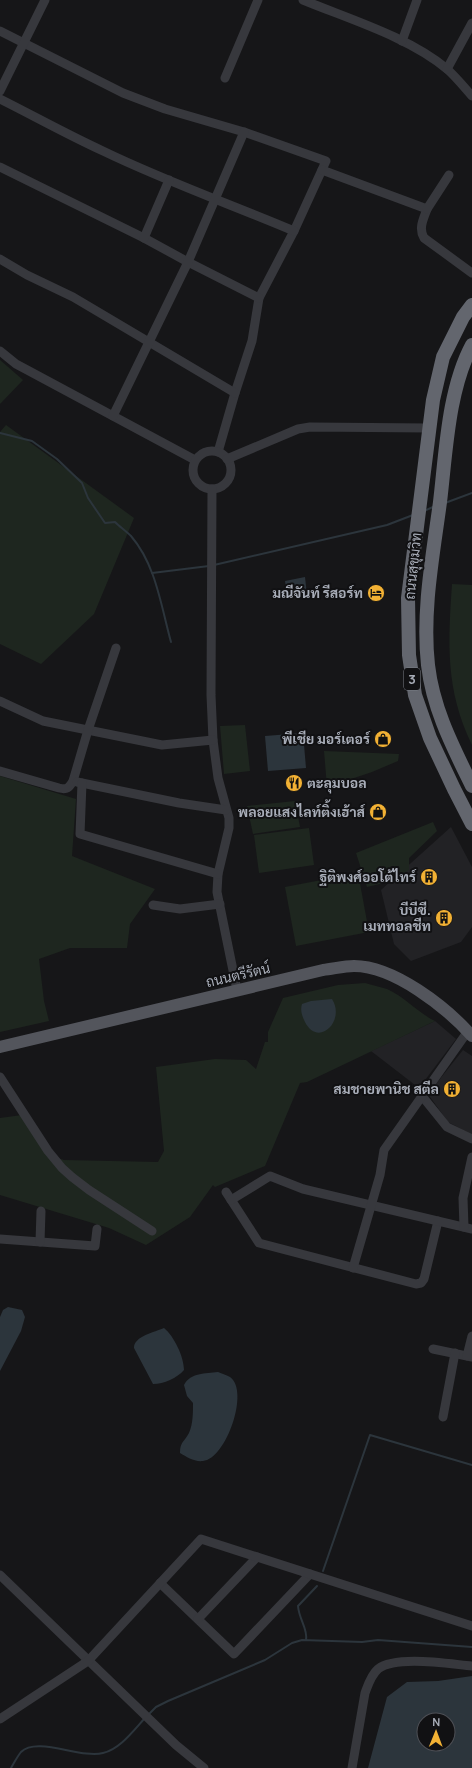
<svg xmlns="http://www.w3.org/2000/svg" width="472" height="1768" viewBox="0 0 472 1768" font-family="Manrope,Sarabun,sans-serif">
<rect width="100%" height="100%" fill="#161618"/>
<g fill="#222225">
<polygon points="451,827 472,867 472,927 461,942 411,961 394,944 381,890"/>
<polygon points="435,1021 456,1039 419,1088 371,1051"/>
<polygon points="463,1050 472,1056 472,1135 448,1122 428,1094"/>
</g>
<g fill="#1e261f">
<polygon points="0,360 23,380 0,404"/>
<polygon points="6,425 134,518 94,614 41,664 0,644 0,432"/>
<path d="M452,584L472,585V745C445,690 448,642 452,584Z"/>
<polygon points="245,725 250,771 224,774 220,726"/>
<polygon points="324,751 399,754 398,761 372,772 327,787"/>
<polygon points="0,776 76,799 72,856 155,889 130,924 127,948 70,948 39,959 44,1001 49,1021 0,1032"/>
<polygon points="295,801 300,827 253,834 247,806"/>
<polygon points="433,822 437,831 409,858 409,870 388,882 367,887 356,853"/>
<polygon points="309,828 314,865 259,873 254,835"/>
<polygon points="358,873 369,932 296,946 285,887"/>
<path d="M365,983C372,985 380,987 387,989C405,997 418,1013 435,1021L307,1082L300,1083L265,1166L215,1187L213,1185L190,1217L146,1245L109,1228L0,1195V1118L22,1115L49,1155L64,1160L158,1162L164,1151L156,1067L215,1059L246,1060L256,1069L265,1042H268V1032L283,998L338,985Z"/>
</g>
<g fill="#2c353c" fill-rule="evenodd">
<polygon points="305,577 307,595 300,597 299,591 287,593 285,581"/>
<polygon points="303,733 306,768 268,771 265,736"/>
<path d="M332,999C346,1021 318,1048 305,1022C302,1016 300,1010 302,1004L311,1001Z"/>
<polygon points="8,1307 22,1310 25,1317 21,1331 0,1371 0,1317 3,1310"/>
<path d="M164,1328C174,1336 184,1357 184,1370C177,1378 164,1384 153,1384L134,1348C134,1336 155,1332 164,1328Z"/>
<path d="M218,1372C222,1374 227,1375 230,1377C250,1391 226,1459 203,1461C194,1462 187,1457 180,1453C180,1442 184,1442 189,1433C193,1424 193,1413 193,1403L187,1396L184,1385C191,1372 205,1374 218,1372Z"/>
<path d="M472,1676V1768H368L387,1697L407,1682L438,1681ZM424,1720H448V1744H424Z"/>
</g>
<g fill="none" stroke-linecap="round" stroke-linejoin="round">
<g stroke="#2c353c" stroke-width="2">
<path d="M0,433L32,441L57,459L82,483L88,498L105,523L115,522C120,527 126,531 131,536C156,565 161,606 171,642"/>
<polyline points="445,503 472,493"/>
<polyline points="424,511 433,507"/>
<polyline points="214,565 387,525 413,515"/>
<polyline points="152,573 209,566"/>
<polyline points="323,1571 370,1435 472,1465"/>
<path d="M306,1640C308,1628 299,1620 298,1606L317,1586"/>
<polyline points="148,1715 156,1707 168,1701 265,1660 292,1643 302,1640 362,1642 378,1640 472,1647"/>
<path d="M11,1768C14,1763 17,1757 21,1752C37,1736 81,1759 103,1753C120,1749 133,1731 145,1718"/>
</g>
<g stroke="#37383d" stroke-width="9">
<path d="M303,0C349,19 409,37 447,69C456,77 464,87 472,96"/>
<polyline points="0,31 123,93 165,109 244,132 326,161 294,231 259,298 252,341 235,393 218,452"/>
<polyline points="402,41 417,0"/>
<polyline points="447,69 472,23"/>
<polyline points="225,78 258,0"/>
<polyline points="0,91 45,0"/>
<path d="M0,99C34,116 68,135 103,151C165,181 230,204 294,231"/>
<polyline points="0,167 144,238 188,262 259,298"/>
<path d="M322,170L427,209C424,218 418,228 424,238L472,273"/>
<polyline points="427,209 449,175"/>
<polyline points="144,238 169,180"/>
<polyline points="0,259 27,275 73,297 235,393"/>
<polyline points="0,351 16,364 31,372 195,460"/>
<polyline points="113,416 188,262 244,132"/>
<circle cx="212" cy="470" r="19"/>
<polyline points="227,459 298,429 310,427 429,428"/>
<polyline points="212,489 211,695 213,740 218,778 229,818 229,828 218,874 217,892 237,990"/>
<polyline points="0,701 43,721 162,745 213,740"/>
<path d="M0,771L59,788C67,790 69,788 73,781L88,730L116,648"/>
<polyline points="77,782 179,803 226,810"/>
<polyline points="82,783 80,834 218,874"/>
<polyline points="153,905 180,909 220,904"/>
<polyline points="0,1077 48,1151 62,1168 72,1177 89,1190 152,1231"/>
<polyline points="422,1096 447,1127 472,1139"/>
<polyline points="226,1192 259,1243 416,1284 421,1283 424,1279 438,1221"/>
<polyline points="231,1200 270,1176 303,1189 472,1229"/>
<polyline points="464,1227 463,1198 472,1157"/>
<polyline points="0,1239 95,1246 97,1229"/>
<polyline points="40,1242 41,1211"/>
<polyline points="353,1268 380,1175 384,1150 468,1031"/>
<polyline points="433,1349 472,1357"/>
<polyline points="467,1356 472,1336"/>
<polyline points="443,1417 455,1353"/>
<polyline points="0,1575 176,1745 204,1768"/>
<polyline points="160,1583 234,1654 310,1574"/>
<polyline points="198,1619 257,1557"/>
<polyline points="0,1719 88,1661 201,1539 472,1626"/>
<path d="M352,1768L365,1693C368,1685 371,1675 378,1669C396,1655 449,1664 472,1666"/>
</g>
<path stroke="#53555c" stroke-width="12" d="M0,1047L323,970C333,969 344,966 354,966C394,966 446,1007 472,1036"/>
<g stroke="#63666e" stroke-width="14">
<polyline points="472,305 463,317 443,357 433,400 408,598 409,655 415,695 430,738 454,789 472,824"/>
<path d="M472,345C448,390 446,452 440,502C433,555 422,611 428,665C433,709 453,747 472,786"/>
</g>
</g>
<defs>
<g id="hotel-disc" transform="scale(0.9)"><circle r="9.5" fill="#f2b134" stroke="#111113"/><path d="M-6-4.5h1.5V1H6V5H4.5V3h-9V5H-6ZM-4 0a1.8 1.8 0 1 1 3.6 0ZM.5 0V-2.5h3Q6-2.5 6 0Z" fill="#111"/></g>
<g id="shop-disc" transform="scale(0.9)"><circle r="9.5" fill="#f2b134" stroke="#111113"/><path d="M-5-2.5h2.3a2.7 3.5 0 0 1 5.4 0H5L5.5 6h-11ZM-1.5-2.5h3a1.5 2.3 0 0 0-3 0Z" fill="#111"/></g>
<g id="restaurant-disc" transform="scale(0.9)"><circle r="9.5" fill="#f2b134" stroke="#111113"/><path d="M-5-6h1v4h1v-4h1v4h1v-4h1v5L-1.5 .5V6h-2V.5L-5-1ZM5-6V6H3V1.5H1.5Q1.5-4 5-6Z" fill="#111"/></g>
<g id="building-disc" transform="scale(0.9)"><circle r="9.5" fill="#f2b134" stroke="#111113"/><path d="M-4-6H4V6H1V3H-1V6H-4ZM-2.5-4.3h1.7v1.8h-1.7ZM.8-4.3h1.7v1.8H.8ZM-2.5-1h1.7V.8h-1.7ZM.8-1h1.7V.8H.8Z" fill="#111"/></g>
</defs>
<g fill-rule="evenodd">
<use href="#hotel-disc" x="376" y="593"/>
<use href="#shop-disc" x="383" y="739"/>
<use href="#restaurant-disc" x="294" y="783"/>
<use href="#shop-disc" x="378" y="812"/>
<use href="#building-disc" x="429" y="877"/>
<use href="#building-disc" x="444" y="918"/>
<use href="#building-disc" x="452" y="1089"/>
</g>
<g text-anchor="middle" stroke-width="4" stroke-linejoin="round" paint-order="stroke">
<rect fill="#111113" stroke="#7b7e86" stroke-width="1" x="404" y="668" width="16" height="22" rx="3"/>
<g font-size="13" font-weight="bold" fill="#a8adb8">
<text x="412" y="684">3</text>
</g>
<g font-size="14" fill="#a8adb8" stroke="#111113">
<text transform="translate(413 566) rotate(-84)" y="5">ถนนสุขุมวิท</text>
<text transform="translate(238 975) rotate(-13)" y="5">ถนนตรีรัตน์</text>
</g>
<g font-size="14" font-weight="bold" fill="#a8adb8" stroke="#111113" text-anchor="end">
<text x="363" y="598">มณีจันท์ รีสอร์ท</text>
<text x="370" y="744">พีเชีย มอร์เตอร์</text>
<text x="307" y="788" text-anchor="start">ตะลุมบอล</text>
<text x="365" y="817">พลอยแสงไลท์ติ้งเฮ้าส์</text>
<text x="416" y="882">ฐิติพงศ์ออโต้ไทร์</text>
<text x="431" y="915">บีบีซี.<tspan x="431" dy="16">เมททอลชีท</tspan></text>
<text x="439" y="1094">สมชายพานิช สตีล</text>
</g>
</g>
<g transform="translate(436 1732) rotate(1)"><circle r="19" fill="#111113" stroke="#4d4f55"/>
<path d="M0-3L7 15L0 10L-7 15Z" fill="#f2b134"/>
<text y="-6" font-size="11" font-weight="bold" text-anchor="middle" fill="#a8adb8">N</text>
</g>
</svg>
